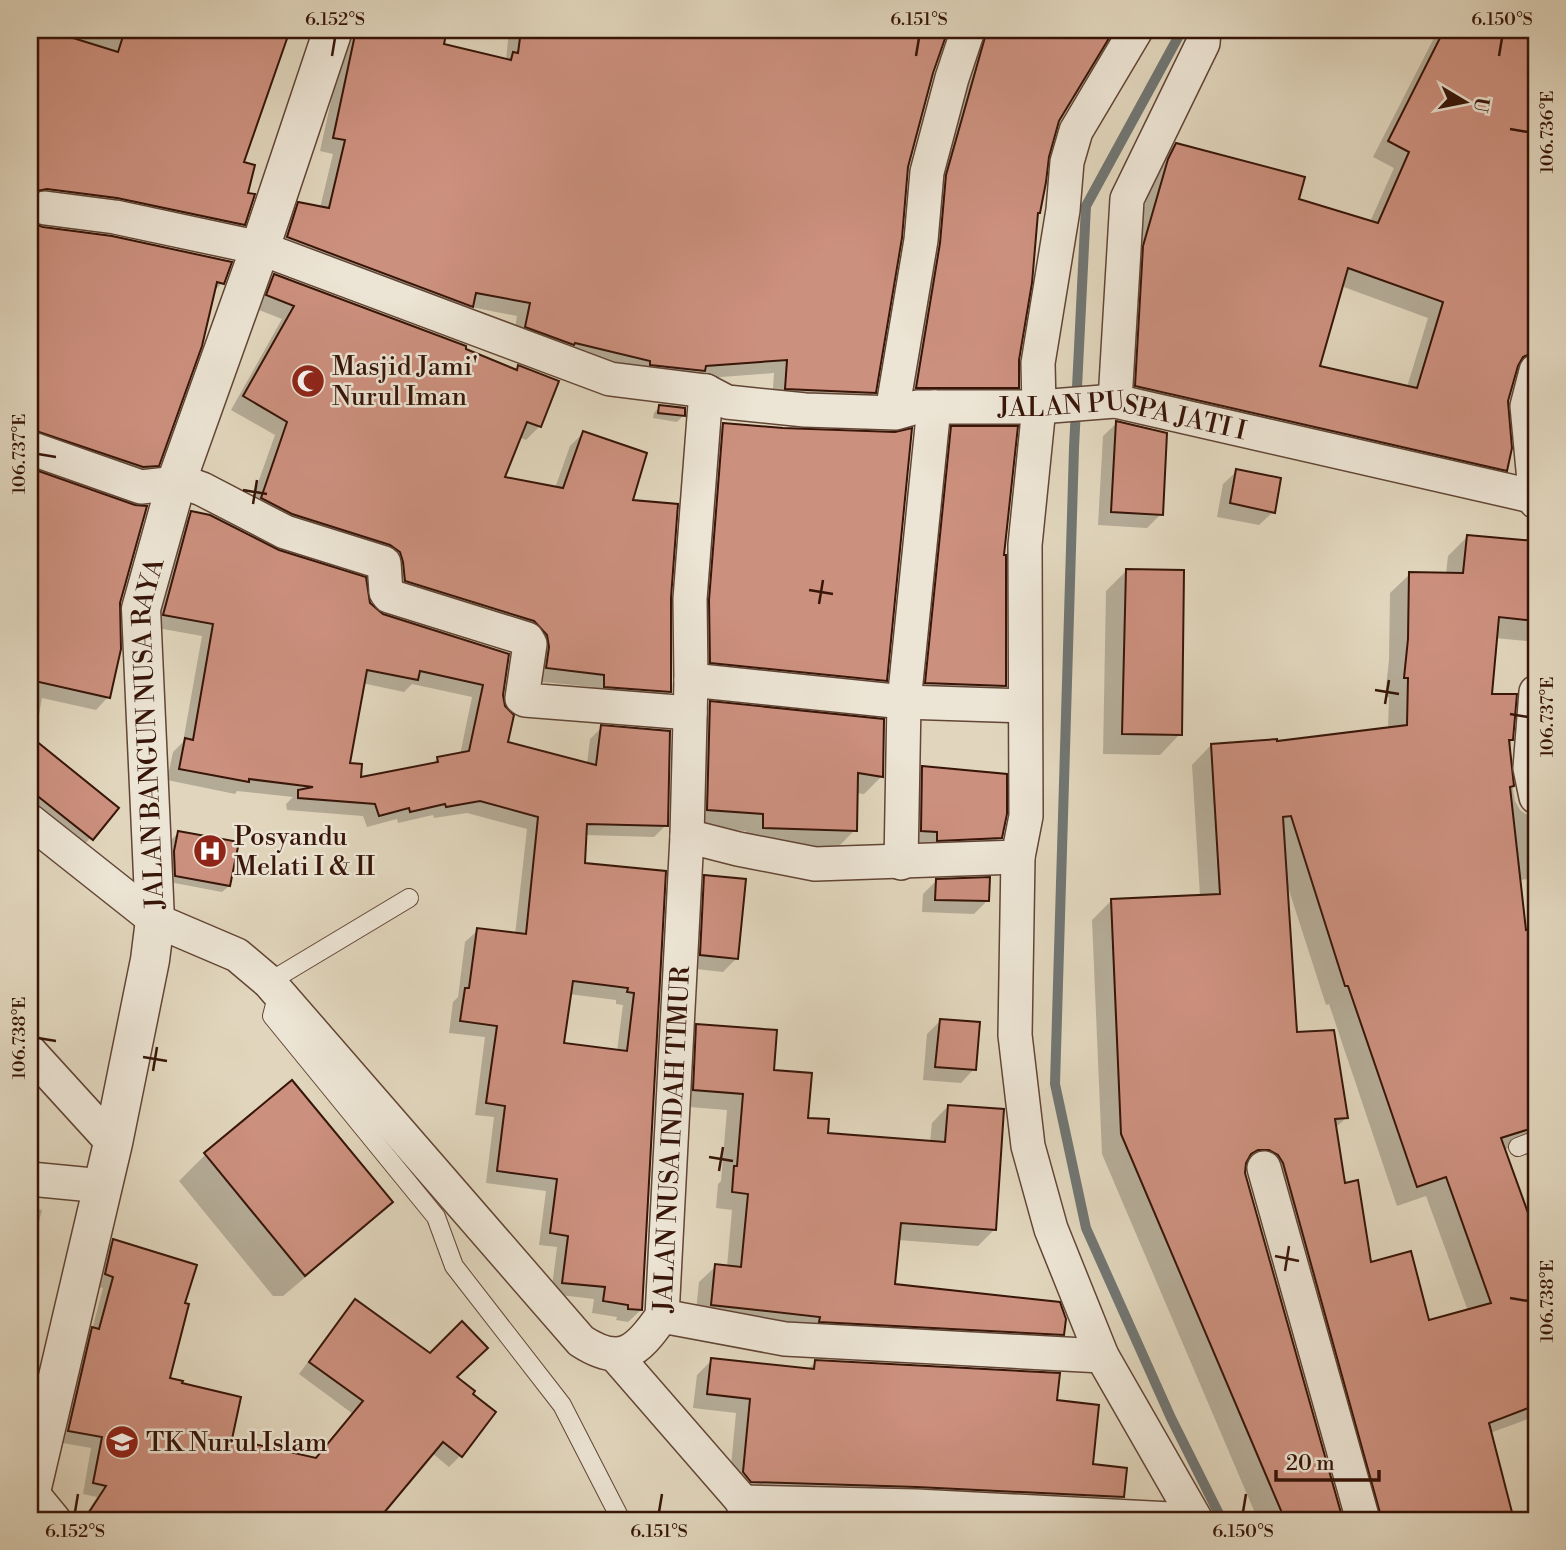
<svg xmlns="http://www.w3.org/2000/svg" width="1566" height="1550" viewBox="0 0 1566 1550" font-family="'Libre Bodoni',serif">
<rect width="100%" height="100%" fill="#e1d6bd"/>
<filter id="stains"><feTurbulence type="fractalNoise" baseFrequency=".00286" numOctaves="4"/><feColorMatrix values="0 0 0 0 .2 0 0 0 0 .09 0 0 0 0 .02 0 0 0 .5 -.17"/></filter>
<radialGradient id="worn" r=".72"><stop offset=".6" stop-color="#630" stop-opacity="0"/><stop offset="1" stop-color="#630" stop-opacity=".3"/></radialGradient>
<g fill="#0003" fill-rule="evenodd">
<polygon points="30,30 288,30 241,163 246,194 243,224 230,237 30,201"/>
<polygon points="350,30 445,30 442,46 506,60 509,30 946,30 932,72 907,167 874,392 860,406 772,402 774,373 695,379 637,375 513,340 517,316 471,307 458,320 274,251 285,218 299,204 320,208 333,154 320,151 342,51"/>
<polygon points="968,30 1113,30 1058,121 1047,156 1036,215 1017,360 1018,387 1004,401 903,401"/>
<path d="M1431,30H1536V340L1533,351L1516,368L1506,407L1505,470L1489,486L1120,401L1128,263L1153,177L1160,160L1176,144L1297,200L1370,222L1394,168L1373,157L1436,34L1430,32ZM1341,286L1428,318L1407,387L1318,367Z"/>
<polygon points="30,221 33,225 222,283 213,292 157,465 144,478 30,444"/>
<polygon points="274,276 515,371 518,367 557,382 539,427 526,440 519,437 503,478 555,488 570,446 583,433 631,501 669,598 670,692 657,705 591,700 592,687 534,681 537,661 392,594 391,576 248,511 275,435 231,410 282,319 254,308 261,289"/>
<polygon points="660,406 683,416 677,422 653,418 654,413"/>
<polygon points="1117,423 1161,514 1147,528 1098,525 1103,436"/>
<polygon points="723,425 885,680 862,703 688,685 701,448"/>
<polygon points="952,428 1002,557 1005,685 989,701 911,698 937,444"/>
<polygon points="30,470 134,507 118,603 108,697 96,710 42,698 39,715 30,724"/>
<polygon points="1237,471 1273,512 1259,525 1217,517 1223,484"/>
<path d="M192,513L369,604L382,616L501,695L506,744L587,764L590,739L602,727L666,825L654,837L585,835L583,865L664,872L641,1310L628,1322L616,1320L617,1317L592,1313L594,1299L551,1294L557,1247L539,1245L546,1191L486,1183L494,1117L475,1115L485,1037L449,1033L453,1002L458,997L465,942L478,930L515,935L527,829L467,813L434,818L433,815L398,823L397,819L367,827L363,816L287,810L286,804L293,797L237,791L235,794L167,780L173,752L183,742L202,636L152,627L179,526ZM362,683L404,692L412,684L472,697L460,755L438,758L431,765L359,779L348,765ZM569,994L616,1000V1004L623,1005L617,1051L562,1045Z"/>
<path d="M1467,537L1536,543V642L1495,638L1490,695H1515L1509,767L1515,801L1520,810L1530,817H1535L1536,810V878L1519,880L1524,933L1536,929V1139L1503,1150L1536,1240V1416L1490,1433L1512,1520H1358L1249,1169L1244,1168L1341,1520H1258L1102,1154L1092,920L1111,901L1200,896L1192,765L1211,745L1276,743L1388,729L1389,697H1385L1389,660L1390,593L1410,574H1446L1448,556ZM1287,884L1326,1005L1329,1004L1397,1206L1426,1196L1468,1311L1428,1322L1369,1264L1343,1185L1334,1129L1346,1118L1296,1034Z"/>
<polygon points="1126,571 1180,734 1160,755 1103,754 1106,591"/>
<polygon points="710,703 882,776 864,794 856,793 855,830 837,848 746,846 746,831 690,828 693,721"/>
<polygon points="31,740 116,808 78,852 30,814"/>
<polygon points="923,768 1000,837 987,851 908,844 909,782"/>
<polygon points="178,833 229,886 222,892 169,882 168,859 172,839"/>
<polygon points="705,876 737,958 723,972 687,968 691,890"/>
<polygon points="936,881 987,901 974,914 922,912 923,894"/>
<polygon points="940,1021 974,1069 961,1083 923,1080 927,1034"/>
<polygon points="697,1026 772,1072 806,1119 826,1134 930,1142 932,1123 948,1106 995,1229 978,1246 898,1240 893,1286 1063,1334 1046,1351 695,1321 699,1282 716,1266 727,1267 732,1210 716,1208 718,1184 721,1181 727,1110 677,1106 681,1042"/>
<polygon points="292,1083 391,1202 364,1228 283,1296 273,1296 179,1181 205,1155"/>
<polygon points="30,1207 42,1210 30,1257"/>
<polygon points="113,1241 183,1305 168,1379 230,1441 315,1460 353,1414 299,1374 344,1313 355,1301 455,1378 461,1455 449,1467 432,1453 376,1520 82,1520 97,1497 83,1494 91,1448 57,1442 81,1340 92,1330 103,1288 94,1286 102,1252"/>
<polygon points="30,1273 39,1276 30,1305"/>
<polygon points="712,1360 807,1370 816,1362 1091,1465 1122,1497 1107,1511 729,1488 736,1413 693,1408 697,1375"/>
</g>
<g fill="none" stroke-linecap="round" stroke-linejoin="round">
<polyline stroke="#717673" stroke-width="10" points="1182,30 1086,206 1074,448 1055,1084 1086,1228 1171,1418 1222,1520"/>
</g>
<g fill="#cc907e" stroke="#371508" stroke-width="2" fill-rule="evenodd">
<polygon points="30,30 56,35 57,33 118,52 125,30 290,30 244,162 255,165 248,193 255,194 245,225 117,198 47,189 37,191 30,196"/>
<polygon points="356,30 447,30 444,44 511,60 513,52 518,53 521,30 948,30 933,73 908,167 902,238 876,393 785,389 787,360 706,366 705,371 650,365 650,361 575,343 574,345 525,327 530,303 476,293 473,307 287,237 298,202 329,208 345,140 333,138"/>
<polygon points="987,30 1114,30 1059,121 1049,157 1046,182 1040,213 1038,213 1032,283 1019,360 1019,388 916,388 940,243 946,175"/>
<path d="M1444,30H1536V346L1534,352L1523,357L1518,366L1508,401L1512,448L1507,471L1135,386L1143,246L1168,159L1176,143L1305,177L1299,199L1378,223L1409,152L1388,141ZM1348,268L1443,302L1417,388L1320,366Z"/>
<polygon points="30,219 34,224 43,227 112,236 232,262 224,284 217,282 202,346 159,466 143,467 30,429"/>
<polygon points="274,274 466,346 466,349 517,370 518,365 559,381 541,427 527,422 505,477 563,488 583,431 647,453 633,500 678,504 671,598 671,692 604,687 604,675 546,668 549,647 547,635 534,621 405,581 403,562 400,552 390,545 292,514 261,498 287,422 243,396 294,306 266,295"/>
<polygon points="659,405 685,408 685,416 658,413"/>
<polygon points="1116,421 1167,433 1163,515 1111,512"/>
<polygon points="723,423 783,428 895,432 912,428 887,681 710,663 709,600"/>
<polygon points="951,426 1018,426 1004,555 1006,555 1006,686 925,683"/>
<polygon points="30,468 135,505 147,506 120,603 121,649 110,698 30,680"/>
<polygon points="1236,469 1281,478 1275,513 1230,503"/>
<path d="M191,511L210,515L279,550L366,577L370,603L383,614L509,654L503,695L505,706L514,715L508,742L596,765L601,725L670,731L668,826L587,824L585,863L666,871L642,1310L628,1309V1305L603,1301L605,1287L562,1283L568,1236L550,1233L557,1179L497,1171L505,1106L486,1103L497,1026L460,1021L465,988H469L477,928L526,934L538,817L480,801L446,807L445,804L410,812L409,808L379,816L375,804L298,798V790L313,787L249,779V782L179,769L185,738L193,740L213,624L163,615ZM367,670L418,680L420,671L483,685L469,751L437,757L438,762L361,777L362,764L350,763ZM573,981L628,988L627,992L634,993L627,1051L564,1043Z"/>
<path d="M1467,535L1536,541V621L1499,617L1492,694H1517L1513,740H1509L1514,786L1510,787L1526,930L1536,927V1127L1501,1138L1536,1235V1405L1489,1423L1514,1520H1382L1283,1163L1278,1155L1269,1150H1258L1251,1154L1246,1163L1245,1173L1343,1520H1285L1121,1134L1111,899L1220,894L1211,744L1277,739V741L1407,725L1408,678H1404L1408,639L1409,572L1463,573ZM1291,816L1345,986H1348L1417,1187L1446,1177L1491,1303L1429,1320L1411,1251L1371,1262L1358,1180L1345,1183L1335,1119L1348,1118L1334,1030L1297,1032L1283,817Z"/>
<polygon points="1126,569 1184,570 1182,735 1122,734"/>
<polygon points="710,701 884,719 883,777 858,773 857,831 763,828 763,814 707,810"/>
<polygon points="30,736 119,808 93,840 30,790"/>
<polygon points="922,766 1007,774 1007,814 1002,838 937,841 937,832 921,831"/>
<polygon points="178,831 239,842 230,886 175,876 174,851"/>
<polygon points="704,875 746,879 738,959 700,955"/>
<polygon points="990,877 989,901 935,900 936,879"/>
<polygon points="940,1019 980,1022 976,1070 935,1067"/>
<polygon points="696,1024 777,1030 774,1070 812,1073 808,1118 829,1119 828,1133 945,1142 948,1105 1004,1109 996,1230 901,1223 895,1284 1060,1302 1066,1319 1064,1335 819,1322 820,1317 711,1305 715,1264 741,1267 748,1194 732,1192 734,1166 737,1166 743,1094 693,1090"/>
<polygon points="292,1080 393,1202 305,1276 204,1153"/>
<polygon points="113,1239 197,1265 185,1303 189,1304 170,1378 183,1381 182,1383 241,1397 232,1439 316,1458 363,1401 309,1362 355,1299 430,1353 462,1321 488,1348 457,1377 475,1391 473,1394 496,1412 462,1457 443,1442 378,1520 84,1520 106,1486 93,1483 102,1437 68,1431 92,1327 99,1329 113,1277 105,1274"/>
<polygon points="711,1358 814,1369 815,1360 1060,1373 1057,1400 1099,1405 1093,1464 1127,1468 1124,1497 917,1487 751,1482 743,1472 750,1399 707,1394"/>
</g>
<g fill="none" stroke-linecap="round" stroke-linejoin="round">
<g stroke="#624535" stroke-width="20">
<g id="service">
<polyline points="269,982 409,898"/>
<polyline points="278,993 272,1016 436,1217 454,1266 562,1405 621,1520"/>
<polyline points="1518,1147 1536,1140"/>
</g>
</g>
<g stroke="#624535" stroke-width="36">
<g id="minor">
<polyline points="1136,30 1076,131 1067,162 1063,210 1038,363 1039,407 1025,545 1026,816 1018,857 1015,1035 1028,1146 1051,1229 1102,1356 1196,1520"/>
<path id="s1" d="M45,208L115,217L260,248L610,379L706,391L727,402L805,410L896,413L917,407H1039L1115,401L1536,497"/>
<polyline points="1536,371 1527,406 1536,502"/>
<polyline points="1115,401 1127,199 1203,43 1204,30"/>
<polyline points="892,412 921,240 927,172 952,78 968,30"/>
<polyline points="30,448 141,487 168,484 177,480 202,489 285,532 384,563 386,592 389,596 527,639 530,644 522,698 525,700 690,713"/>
<polyline points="691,680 904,702 1024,706"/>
<polyline points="1536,692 1530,768 1536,797"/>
<path id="s2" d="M30,821L155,920L237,955L269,982L581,1341C621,1367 637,1352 662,1316L687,836L691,680L690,599L706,391"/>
<polyline points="687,836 738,849 815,864 1018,857"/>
<polyline points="901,863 904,702 934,407"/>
<polyline points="30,1052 113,1143"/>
<polyline points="1264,1168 1363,1520"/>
<polyline points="30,1179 103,1186"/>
<polyline points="662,1316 785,1339 1102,1356"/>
<polyline points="616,1356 757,1518"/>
<polyline points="31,1492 54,1520"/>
<polyline points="742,1502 916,1506 1190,1520"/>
</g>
</g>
<g stroke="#624535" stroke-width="41">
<g id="tertiary">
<path id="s3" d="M30,1496L113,1143L150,960L155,920L141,609L177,480L260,248L333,30"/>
</g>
</g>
<use href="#service" stroke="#ece4d4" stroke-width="18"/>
<use href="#minor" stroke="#ece4d4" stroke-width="33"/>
<use href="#tertiary" stroke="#ece4d4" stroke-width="38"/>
</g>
<path fill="none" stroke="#371508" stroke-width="2.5" d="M332,56L335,38M916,56L919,38M1499,56L1502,38M1510,129L1528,132M38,454L56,457M243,490L267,494M253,504L257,480M809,590L833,594M819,604L823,580M1375,690L1399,694M1385,704L1389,680M1510,714L1528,717M38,1038L56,1041M143,1057L167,1061M153,1071L157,1047M709,1157L733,1161M719,1171L723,1147M1275,1256L1299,1261M1285,1271L1289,1246M1510,1298L1528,1301M75,1512L78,1494M659,1512L662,1494M1243,1512L1246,1494"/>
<defs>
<g id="mosque-disc" transform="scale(1.75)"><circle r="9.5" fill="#8f2418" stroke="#ece4d4"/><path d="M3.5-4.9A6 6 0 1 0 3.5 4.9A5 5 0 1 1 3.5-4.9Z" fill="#fff"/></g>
<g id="hospital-disc" transform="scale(1.75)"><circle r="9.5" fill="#8f2418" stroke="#ece4d4"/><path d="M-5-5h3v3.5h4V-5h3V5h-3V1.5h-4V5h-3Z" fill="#fff"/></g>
<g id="school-disc" transform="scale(1.75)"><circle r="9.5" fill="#8f2418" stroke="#ece4d4"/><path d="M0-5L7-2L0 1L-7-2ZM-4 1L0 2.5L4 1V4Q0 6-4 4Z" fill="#fff"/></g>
</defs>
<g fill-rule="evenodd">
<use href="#mosque-disc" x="308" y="381"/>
<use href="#hospital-disc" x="210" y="851"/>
<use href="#school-disc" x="122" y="1442"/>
</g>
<g text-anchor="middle" stroke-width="5" stroke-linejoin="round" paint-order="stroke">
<g font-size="26" fill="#371508" stroke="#ece4d4" text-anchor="start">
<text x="332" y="375">Masjid Jami'<tspan x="332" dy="30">Nurul Iman</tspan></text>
<text x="234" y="845">Posyandu<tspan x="234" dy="30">Melati I &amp; II</tspan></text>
<text x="146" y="1451">TK Nurul Islam</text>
</g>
<g font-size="26" fill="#371508" stroke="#ece4d4">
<text dy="9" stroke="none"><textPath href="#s1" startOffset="1111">JALAN PUSPA JATI I</textPath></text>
<text dy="9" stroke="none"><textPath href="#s3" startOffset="777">JALAN BANGUN NUSA RAYA</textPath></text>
<text dy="9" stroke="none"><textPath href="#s2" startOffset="1043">JALAN NUSA INDAH TIMUR</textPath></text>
</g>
</g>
<rect width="1566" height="1550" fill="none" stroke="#e1d6bd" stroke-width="77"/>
<g transform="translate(1465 102) rotate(100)" stroke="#ece4d4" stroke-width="5" paint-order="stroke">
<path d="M0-5L12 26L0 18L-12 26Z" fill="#371508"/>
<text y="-10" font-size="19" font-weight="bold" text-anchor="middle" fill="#371508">U</text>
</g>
<path d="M1276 1470v10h103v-10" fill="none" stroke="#371508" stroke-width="3.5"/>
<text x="1286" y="1470" font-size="21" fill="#371508" stroke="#ece4d4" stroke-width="5" paint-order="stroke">20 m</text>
<rect x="38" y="38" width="1490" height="1474" fill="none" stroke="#371508" stroke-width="2.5"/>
<g font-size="18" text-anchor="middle" fill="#371508">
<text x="335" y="25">6.152°S</text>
<text x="919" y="25">6.151°S</text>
<text x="1502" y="25">6.150°S</text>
<text transform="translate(1547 132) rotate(-90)" y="6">106.736°E</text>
<text transform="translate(19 454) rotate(-90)" y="6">106.737°E</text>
<text transform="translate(1547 717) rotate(-90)" y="6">106.737°E</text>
<text transform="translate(19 1038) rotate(-90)" y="6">106.738°E</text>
<text transform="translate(1547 1301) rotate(-90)" y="6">106.738°E</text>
<text x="75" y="1537">6.152°S</text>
<text x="659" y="1537">6.151°S</text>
<text x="1243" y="1537">6.150°S</text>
</g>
<rect width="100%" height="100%" filter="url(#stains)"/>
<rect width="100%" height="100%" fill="url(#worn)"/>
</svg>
